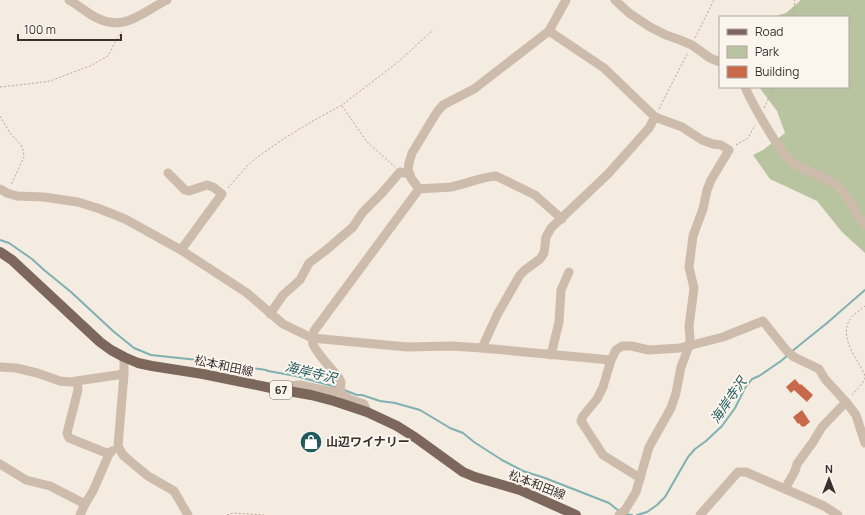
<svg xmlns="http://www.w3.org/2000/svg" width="865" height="515" viewBox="0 0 865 515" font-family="Manrope,'Noto Sans JP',sans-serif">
<rect width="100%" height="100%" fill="#f4ebe1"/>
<polygon fill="#b8c4a0" points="801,0 865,0 865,253 842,232 817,201 770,179 753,155 763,150 785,133 777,111 759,87 848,87 848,17 773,17 786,13"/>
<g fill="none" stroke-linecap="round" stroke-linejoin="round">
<g stroke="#7fb0b2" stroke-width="2">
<polyline points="0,240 9,243 32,259 44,270 71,292 113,331 134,348 151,355 198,360 266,370 268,371 296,376 336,387"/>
<polyline points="791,352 827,323 865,290"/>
<polyline points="344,390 357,395 362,395 380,401 395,403 420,410 450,428 463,433 474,442 502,460 523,471 545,478 609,503 619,511"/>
<polyline points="625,514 632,515"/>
<polyline points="637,515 647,512 657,505 665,497 688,457 695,449 706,441 722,426 735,408 745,388 752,379 759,376 781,361 788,355"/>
</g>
</g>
<g fill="#c8694b">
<polygon points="795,379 800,385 801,384 813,395 807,402 794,390 791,393 786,387"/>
<polygon points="802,410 810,422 804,427 803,426 802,427 799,423 798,424 793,417"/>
</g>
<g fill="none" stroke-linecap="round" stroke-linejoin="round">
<g stroke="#b9a596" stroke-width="1" stroke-dasharray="2 2" stroke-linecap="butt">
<polyline points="793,17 795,0"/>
<polyline points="695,38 714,0"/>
<polyline points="0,87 27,84 50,81 90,66 108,56 118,37 123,30"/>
<polyline points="342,106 367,142 395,167"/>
<polyline points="764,108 774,87"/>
<polyline points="659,109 688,52"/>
<polyline points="0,116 10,133 21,145 23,150 24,157 11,185"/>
<polyline points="736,145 748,138 755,125"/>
<polyline points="228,188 247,166 256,158 285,138 311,122 342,105 398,62 433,30"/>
<path d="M852,395C855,391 864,383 865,378C865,373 861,368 859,364C851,351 840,332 851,318C855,313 860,310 865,306"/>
<polyline points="227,515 233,513 264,515"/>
</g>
<g stroke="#cdbbac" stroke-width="9">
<path d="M69,0C78,5 86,12 95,17C125,33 142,12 167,0"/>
<polyline points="615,0 629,13 650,27 666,35 680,40 692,45 710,58 720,62"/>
<polyline points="549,31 604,68 655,117 682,127 702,140 713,144 721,145 729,150 711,180 707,190 703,209 693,236 689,267 694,288 689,326 690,338 689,346 681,367 676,393 671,408 649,447 636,492 625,510 619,515"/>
<path d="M745,87C753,106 764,123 775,141C781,149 787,159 795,164C809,174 829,176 841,189C851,200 855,214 865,225"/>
<polyline points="168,173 185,190 189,191 207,185 213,187 222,194 181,250"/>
<polyline points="0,189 7,193 17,196 43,197 78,202 100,209 125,219 181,250 247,293 283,324 312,338 407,347 451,346 482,348 611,360"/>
<polyline points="419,189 411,178 408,171 409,163 412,153 437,112 443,105 474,89 549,31 566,0"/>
<polyline points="270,314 283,295 300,280 309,263 325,251 353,227 363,212 382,193 400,172 410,174"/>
<polyline points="482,348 497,315 520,275 525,270 540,259 544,253 546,237 551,228 608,174 649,128 655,117"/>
<polyline points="551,355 559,322 561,290 569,272"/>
<polyline points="124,357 124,374 118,446 123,455 131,462 148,476 174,491 188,515"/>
<polyline points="0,367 16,368 37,373 60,381 70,382 124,374"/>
<polyline points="77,381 78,390 67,433 69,438 109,454"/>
<polyline points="285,391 287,386 300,385 328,391 340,392 349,399 364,404 367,412"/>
<path d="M340,392L341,382L339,378C332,369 317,354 313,344C312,339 313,336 314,331L419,189C430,188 441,188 451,187C466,184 481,177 496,176L535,195L562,219"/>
<polyline points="0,464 26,480 50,486 85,504"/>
<polyline points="640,478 603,455 581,421 583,416 597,399 603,387 611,360 616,350 622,346 631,346 649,350 680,348 723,337 763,321 787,351 794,357 819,369 825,379 846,402 856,415 865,443"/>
<polyline points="785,489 795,471 797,464 813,442 822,427 846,402"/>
<polyline points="80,515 85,504 93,491 109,454 112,451"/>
<polyline points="700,515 738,472 746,472 824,506 838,515"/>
</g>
<polyline stroke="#7d675c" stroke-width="10" points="0,252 12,260 100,342 111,350 124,357 138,363 152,366 203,374 271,388 311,395 334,401 367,412 397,426 416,438 463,472 475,477 520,490 576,515"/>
</g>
<defs>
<g id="shop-disc" transform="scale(1.15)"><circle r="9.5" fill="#1f5a5e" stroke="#fbf5ee"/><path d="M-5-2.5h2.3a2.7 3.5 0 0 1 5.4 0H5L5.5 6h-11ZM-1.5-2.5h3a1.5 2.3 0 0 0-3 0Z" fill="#fff"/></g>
</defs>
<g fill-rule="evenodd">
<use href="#shop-disc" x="311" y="442"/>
</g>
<g text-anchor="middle" stroke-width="4" stroke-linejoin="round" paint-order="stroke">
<rect fill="#fbf5ee" stroke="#756b66" stroke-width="1" x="270" y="381" width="22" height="18" rx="3"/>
<g font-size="11" font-weight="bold" fill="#3b302b">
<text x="281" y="394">67</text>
</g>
<g font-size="12" fill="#3b302b" stroke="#fbf5ee">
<text transform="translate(224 366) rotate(12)" y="4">松本和田線</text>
<text transform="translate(537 485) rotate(21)" y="4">松本和田線</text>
</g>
<g font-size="12" font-weight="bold" fill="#3b302b" stroke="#fbf5ee" text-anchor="start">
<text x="326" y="446">山辺ワイナリー</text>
</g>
<g font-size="13" font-style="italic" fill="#1f5a5e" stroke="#fbf5ee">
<text transform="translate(311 372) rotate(14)" y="5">海岸寺沢</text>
<text transform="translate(728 400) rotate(-55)" y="5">海岸寺沢</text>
</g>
</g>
<rect x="719" y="16" width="130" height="72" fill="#fbf5ee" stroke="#aea6a0"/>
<rect x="727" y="29" width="20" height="6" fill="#7d675c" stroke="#aea6a0"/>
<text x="755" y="36" font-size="12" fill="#3b302b">Road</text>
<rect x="727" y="46" width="20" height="12" fill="#b8c4a0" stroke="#aea6a0"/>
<text x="755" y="56" font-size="12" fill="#3b302b">Park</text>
<rect x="727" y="66" width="20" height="12" fill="#c8694b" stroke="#aea6a0"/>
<text x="755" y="76" font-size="12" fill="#3b302b">Building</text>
<g transform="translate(829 479)" stroke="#fbf5ee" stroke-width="3" paint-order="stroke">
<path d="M0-3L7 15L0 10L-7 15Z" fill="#3b302b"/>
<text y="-6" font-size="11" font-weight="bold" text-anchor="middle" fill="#3b302b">N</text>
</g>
<path d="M18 34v6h103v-6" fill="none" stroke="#3b302b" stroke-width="2"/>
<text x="24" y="34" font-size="12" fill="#3b302b" stroke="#fbf5ee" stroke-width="3" paint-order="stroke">100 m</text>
</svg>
